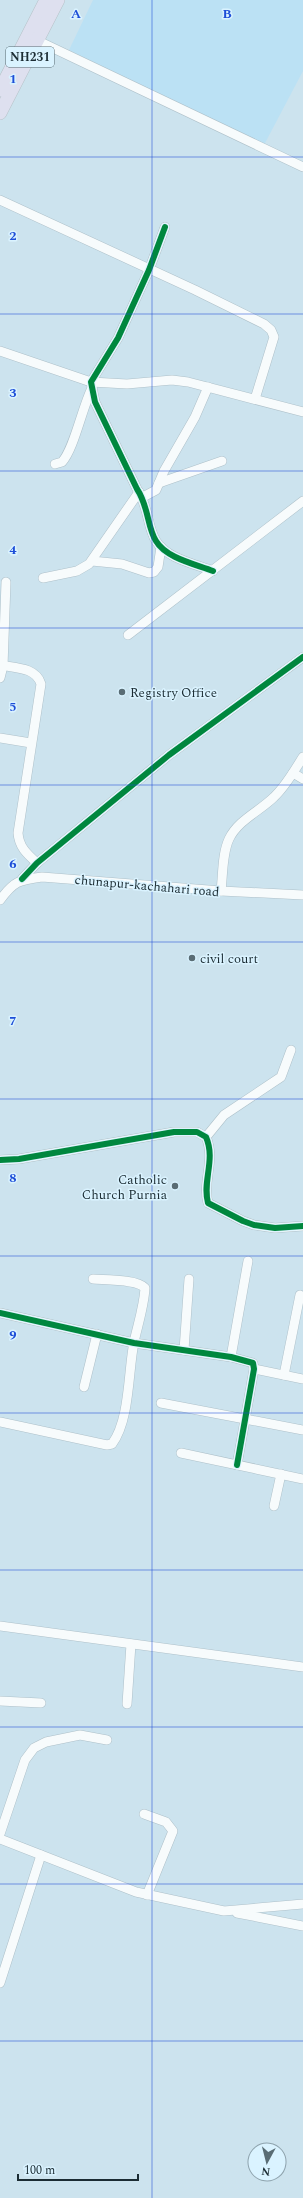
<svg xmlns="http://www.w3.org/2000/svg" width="303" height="2198" viewBox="0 0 303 2198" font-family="Spectral,serif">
<rect width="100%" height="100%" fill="#cce3ee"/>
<polygon fill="#bbe1f4" points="93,0 303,0 303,71 264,145 69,50"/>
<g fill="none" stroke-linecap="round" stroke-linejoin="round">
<g stroke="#aec0c9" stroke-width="10">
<g id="minor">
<polyline points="32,38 303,167"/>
<polyline points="0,200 195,290 264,324 271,330 274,337 255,399"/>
<path d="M165,227L149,270L118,338L91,382L95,402L137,489C149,507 147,527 156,541C166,558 195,564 213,571"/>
<polyline points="0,351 91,382 127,384 172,380 188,382 303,412"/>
<path d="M55,464L62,462C74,449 82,408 92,388"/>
<polyline points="159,483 222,461"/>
<polyline points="143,497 156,490 164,471 195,417 208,387"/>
<polyline points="92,561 122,564 149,573 154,572 158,567 161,547"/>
<polyline points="43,578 77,571 89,564 139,492"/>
<polyline points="128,635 303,501"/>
<path d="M0,665C15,668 36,667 41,684L18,833C19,847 27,854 37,863"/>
<polyline points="0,678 3,666 6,582"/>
<polyline points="0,738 31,743"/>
<polyline points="293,773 303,779"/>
<polyline points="22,879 37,863 169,755 303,657"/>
<path d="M221,891C223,875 222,854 229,839C238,820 260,811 274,797C286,786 294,771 303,757"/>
<path d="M0,900C14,881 19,880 42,877L221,891L303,895"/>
<polyline points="206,1137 224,1115 281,1077 291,1050"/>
<path d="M0,1160L19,1159L174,1132H197L206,1137C216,1160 202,1181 208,1203L243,1221L254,1225L275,1228L303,1226"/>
<polyline points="0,1313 134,1343 231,1357 253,1363 254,1369 237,1465"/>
<polyline points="184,1350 189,1279"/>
<polyline points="231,1357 248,1261"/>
<polyline points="254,1369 303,1379"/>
<polyline points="284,1375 300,1295"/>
<polyline points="84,1387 97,1334"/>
<polyline points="161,1403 303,1430"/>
<path d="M0,1422L107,1445L112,1444C130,1420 128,1372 134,1342C138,1324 144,1306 145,1288C137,1279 106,1280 93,1279"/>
<polyline points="181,1453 303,1479"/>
<polyline points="274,1506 281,1474"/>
<polyline points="0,1626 303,1667"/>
<polyline points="0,1701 41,1703"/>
<polyline points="127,1704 131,1644"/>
<polyline points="144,1814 166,1822 173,1831 147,1895"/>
<polyline points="0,1834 25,1760 34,1748 46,1742 80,1735 107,1740"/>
<polyline points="0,1839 136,1892 224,1911 303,1904"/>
<polyline points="237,1913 303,1926"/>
<polyline points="0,1983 41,1855"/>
</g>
</g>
<g stroke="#b7c2c8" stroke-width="14">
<g id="highway">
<polyline points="0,90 46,0"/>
<polyline points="0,113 58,0"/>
</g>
</g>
<use href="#minor" stroke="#f7fbfc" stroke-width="9"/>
<use href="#highway" stroke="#dee0ef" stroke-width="13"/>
<g stroke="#daf3ff" stroke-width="8">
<g id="cycleway">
<path d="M165,227L149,270L118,338L91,382L95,402L137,489C149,507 147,527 156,541C166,558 195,564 213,571"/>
<polyline points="22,879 37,863 169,755 303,657"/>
<path d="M0,1160L19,1159L174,1132H197L206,1137C216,1160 202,1181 208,1203L243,1221L254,1225L275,1228L303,1226"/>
<polyline points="0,1313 134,1343 231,1357 253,1363 254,1369 237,1465"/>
</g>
</g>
<use href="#cycleway" stroke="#00873e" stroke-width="6"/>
</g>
<path fill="none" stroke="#1d4ed8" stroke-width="1" stroke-opacity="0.55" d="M152,0V2198M0,157H303M0,314H303M0,471H303M0,628H303M0,785H303M0,942H303M0,1099H303M0,1256H303M0,1413H303M0,1570H303M0,1727H303M0,1884H303M0,2041H303"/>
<g fill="#596c74" stroke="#daf3ff" stroke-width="1.5">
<circle cx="122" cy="692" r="4"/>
<circle cx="192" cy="958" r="4"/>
<circle cx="175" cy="1186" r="4"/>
</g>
<g text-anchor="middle" stroke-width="3" stroke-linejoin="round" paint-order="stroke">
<rect fill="#daf3ff" stroke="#546870" stroke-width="1" x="6" y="47" width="48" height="20" rx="3"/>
<g font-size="12" font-weight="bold" fill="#1b2c33">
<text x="30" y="61">NH231</text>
</g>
<g font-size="13" fill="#1b2c33" stroke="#daf3ff" text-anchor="start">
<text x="130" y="697">Registry Office</text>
<text x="200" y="963">civil court</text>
<text x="167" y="1184" text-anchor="end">Catholic<tspan x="167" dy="15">Church Purnia</tspan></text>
</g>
<g font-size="13" fill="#1b2c33" stroke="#daf3ff">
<text transform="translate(147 885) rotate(5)" y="5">chunapur-kachahari road</text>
</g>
</g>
<g font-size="13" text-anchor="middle" font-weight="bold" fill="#1d4ed8" stroke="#daf3ff" stroke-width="3" stroke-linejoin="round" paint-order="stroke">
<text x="76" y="18">A</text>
<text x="227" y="18">B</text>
<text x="13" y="83">1</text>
<text x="13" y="240">2</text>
<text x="13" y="397">3</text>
<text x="13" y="554">4</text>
<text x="13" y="711">5</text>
<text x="13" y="868">6</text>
<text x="13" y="1025">7</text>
<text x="13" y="1182">8</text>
<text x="13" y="1339">9</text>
</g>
<g transform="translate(267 2162) rotate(187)"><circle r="19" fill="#daf3ff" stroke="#8ea3ad"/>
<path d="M0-3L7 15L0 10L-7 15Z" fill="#596c74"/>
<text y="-6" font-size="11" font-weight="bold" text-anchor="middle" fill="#1b2c33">N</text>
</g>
<path d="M18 2174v6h120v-6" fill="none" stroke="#1b2c33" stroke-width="2"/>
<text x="24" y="2174" font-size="12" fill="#1b2c33" stroke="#daf3ff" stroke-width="3" paint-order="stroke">100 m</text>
</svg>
